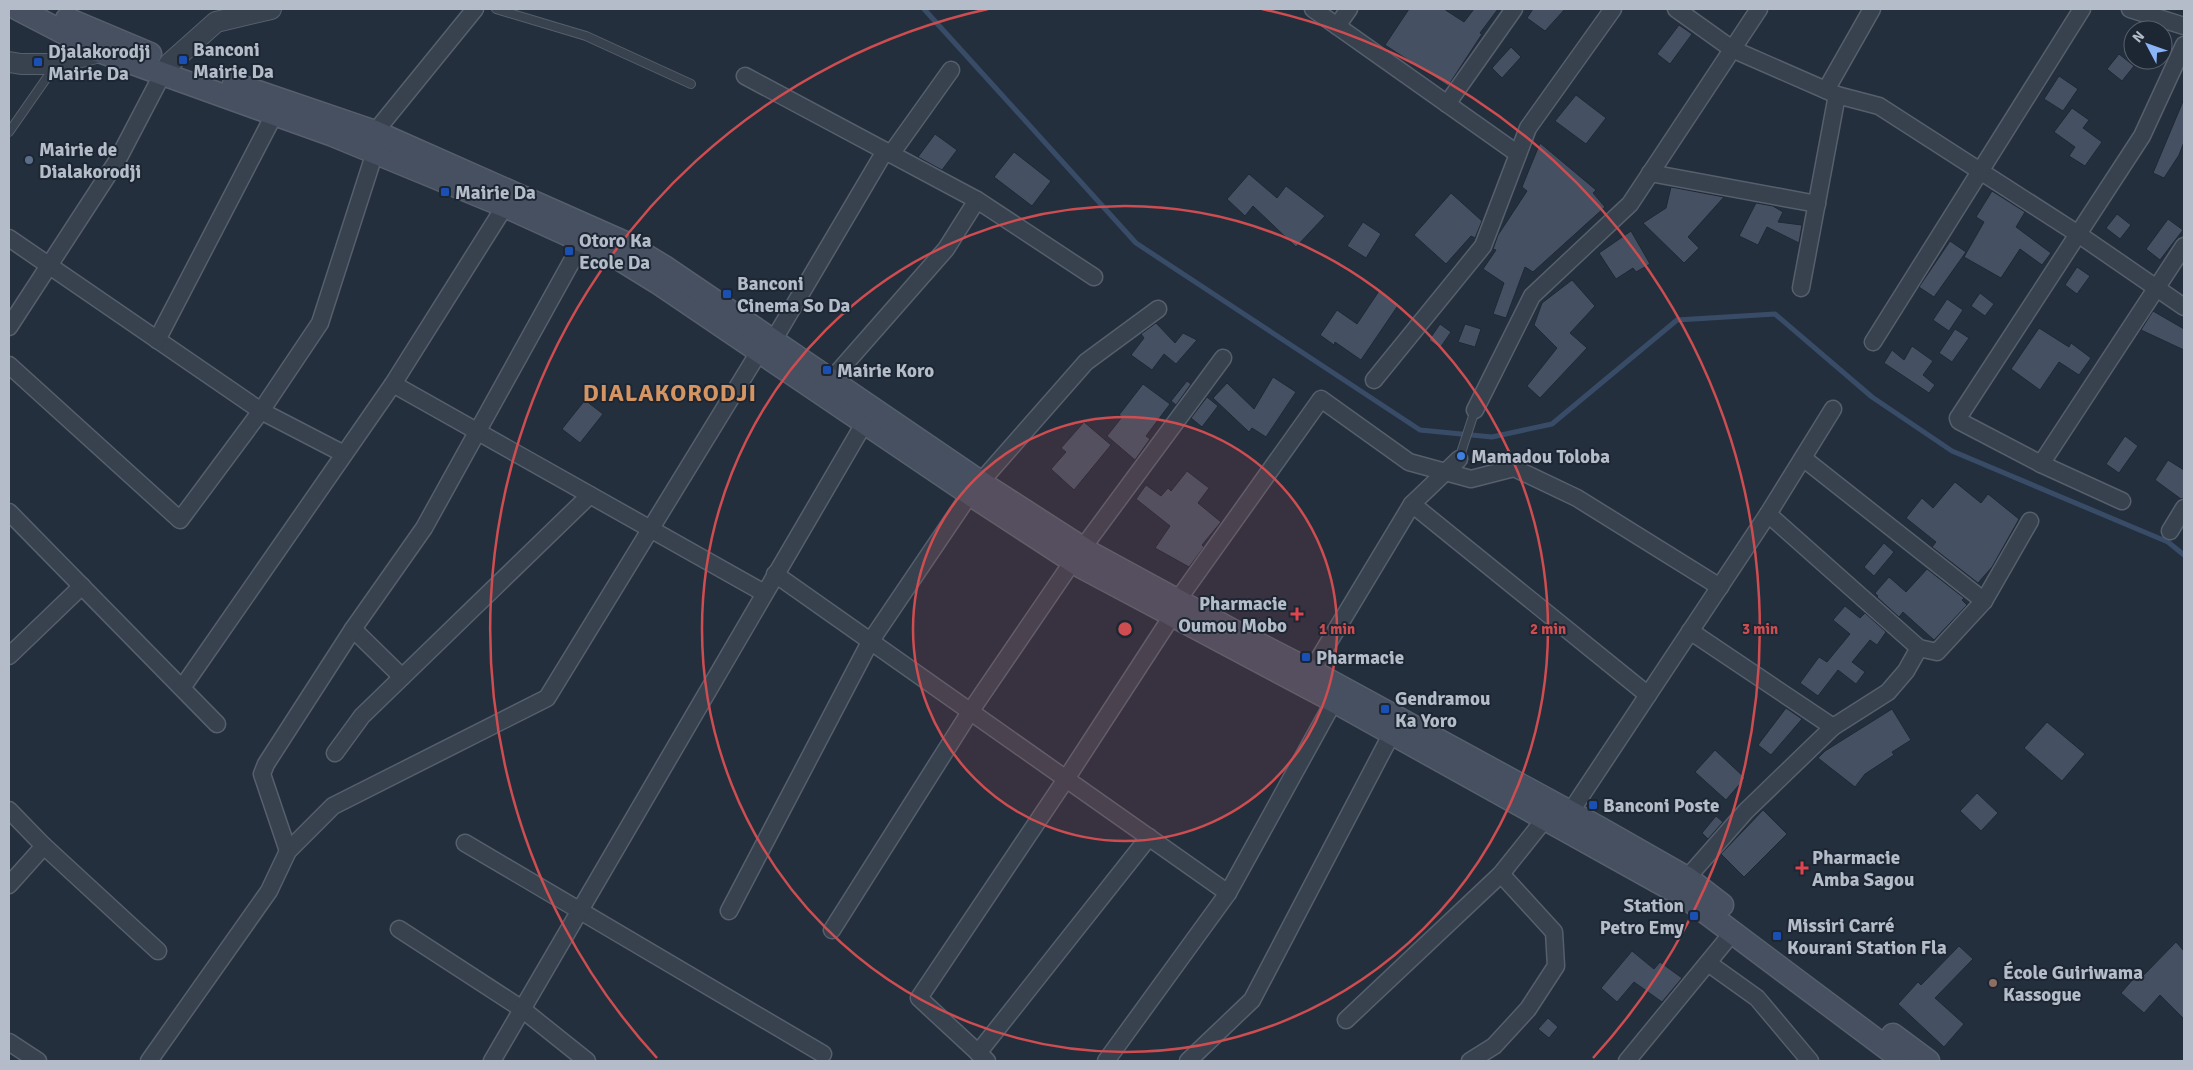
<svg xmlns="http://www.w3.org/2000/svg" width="2193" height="1070" viewBox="0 0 2193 1070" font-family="Signika,sans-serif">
<rect width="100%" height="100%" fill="#242f3e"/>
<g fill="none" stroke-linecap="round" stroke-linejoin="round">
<polyline stroke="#394c67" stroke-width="5" points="924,9 1136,243 1420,430 1492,437 1552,424 1677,320 1775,314 1872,397 1952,451 2168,542 2184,555"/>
</g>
<g fill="#455162" stroke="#1f2835">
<polygon points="1409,9 1444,9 1464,22 1474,9 1498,9 1480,33 1482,34 1448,86 1385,45"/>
<polygon points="1533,9 1565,9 1545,31 1527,18"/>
<polygon points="1679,25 1692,34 1670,64 1657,54"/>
<polygon points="1511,47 1521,57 1502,78 1492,68"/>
<polygon points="2119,54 2134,66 2122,81 2107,69"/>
<polygon points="2059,76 2078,89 2063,111 2044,99"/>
<polygon points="1576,95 1606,118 1586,144 1555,121"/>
<polygon points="2184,99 2184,142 2179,155 2164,178 2153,173"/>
<polygon points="2072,108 2089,120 2083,128 2102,142 2085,166 2069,156 2075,147 2054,132"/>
<polygon points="935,134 957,150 942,170 918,157"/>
<polygon points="1540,143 1596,190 1593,193 1605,207 1533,272 1525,267 1506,318 1493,314 1504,283 1483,269 1496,250 1493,249 1498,235 1527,191 1522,187"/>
<polygon points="1014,152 1051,181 1032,206 994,177"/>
<polygon points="1249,174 1277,198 1286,186 1325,216 1296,247 1253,206 1245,216 1227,199"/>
<polygon points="1671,187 1724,197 1688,237 1699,248 1684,263 1643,223 1666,208"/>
<polygon points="1992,191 2025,212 2016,227 2051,253 2042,265 2020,249 2001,278 1964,257 1984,222 1976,217"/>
<polygon points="1451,193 1482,221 1475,238 1471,236 1446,264 1414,235"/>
<polygon points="1756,203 1773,206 1783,212 1778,222 1802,225 1799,243 1767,227 1758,245 1739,236"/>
<polygon points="2117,214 2131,225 2120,239 2106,228"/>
<polygon points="2168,219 2183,230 2160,260 2146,249"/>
<polygon points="1363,222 1381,234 1366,258 1347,246"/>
<polygon points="1631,231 1650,264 1636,272 1633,268 1616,279 1599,253"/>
<polygon points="1950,241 1966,252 1934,297 1919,287"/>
<polygon points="2077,267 2090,276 2077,294 2065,285"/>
<polygon points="1572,280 1595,306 1570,333 1587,348 1540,398 1527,386 1557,348 1534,325 1542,303"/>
<polygon points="1379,291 1399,304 1361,360 1335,342 1334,345 1320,335 1337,310 1357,324"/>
<polygon points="1980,293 1994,304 1985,316 1971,306"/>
<polygon points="1947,299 1963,310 1949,331 1933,320"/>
<polygon points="2153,311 2184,329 2184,350 2141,330"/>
<polygon points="1156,323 1175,343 1183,333 1197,340 1176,364 1164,354 1152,370 1131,355 1144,338 1141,334"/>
<polygon points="1440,324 1451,332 1440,348 1429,340"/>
<polygon points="1465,324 1481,329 1475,347 1458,342"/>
<polygon points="2039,328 2069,347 2071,343 2091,358 2079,375 2059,362 2040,390 2011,369"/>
<polygon points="1955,329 1969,338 1952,362 1939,353"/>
<polygon points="1912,346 1933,361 1923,375 1935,385 1929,393 1884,363 1892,350 1904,360"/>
<polygon points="1273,377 1296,392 1266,437 1252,428 1249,432 1213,398 1227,383 1254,409"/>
<polygon points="1187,381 1191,384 1176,405 1171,401"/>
<polygon points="1143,384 1170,404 1146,436 1150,439 1135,460 1107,436 1122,417 1119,415"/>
<polygon points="1207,397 1218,406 1202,427 1191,418"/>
<polygon points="585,400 603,414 580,443 562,429"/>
<polygon points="1084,422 1111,445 1074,490 1051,469 1066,452 1061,448"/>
<polygon points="2125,436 2138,446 2119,473 2106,464"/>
<polygon points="2168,460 2184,470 2184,498 2181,499 2155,480"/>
<polygon points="1187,471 1209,488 1198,503 1221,522 1202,545 1204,547 1189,567 1155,548 1170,526 1136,499 1146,485 1161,496 1168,488 1171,491"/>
<polygon points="1955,482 1981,503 1988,494 2019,519 1992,567 1978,583 1932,547 1936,542 1906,518 1922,498 1933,508"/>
<polygon points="1884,543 1894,552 1874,576 1864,567"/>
<polygon points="1927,569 1964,598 1962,600 1967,605 1934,640 1903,612 1899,617 1877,597 1878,596 1875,593 1889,577 1906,592"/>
<polygon points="1845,606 1860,618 1865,613 1886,632 1877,645 1870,640 1852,662 1865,672 1856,684 1838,670 1818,696 1800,683 1819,657 1827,662 1850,634 1833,620"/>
<polygon points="1786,708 1802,719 1771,755 1758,745"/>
<polygon points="1892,709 1911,740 1892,752 1894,755 1865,774 1855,787 1818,758 1825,751"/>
<polygon points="2047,722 2085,754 2062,781 2024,748"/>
<polygon points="1715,750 1745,778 1726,800 1695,772"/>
<polygon points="1977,793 1998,813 1981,831 1960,811"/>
<polygon points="1763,810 1787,834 1744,877 1721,854"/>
<polygon points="1716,816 1723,822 1708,839 1702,833"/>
<polygon points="2176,942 2184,951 2184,1019 2160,995 2144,1013 2121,993 2134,978 2138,981"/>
<polygon points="1959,946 1973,959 1935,998 1964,1024 1944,1047 1898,1004 1918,982 1921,985"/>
<polygon points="1632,951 1654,969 1660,962 1682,978 1662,1002 1634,982 1617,1002 1601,988"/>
<polygon points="1548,1018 1558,1027 1549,1038 1538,1029"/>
</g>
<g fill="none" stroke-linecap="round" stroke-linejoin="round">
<g stroke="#565f6c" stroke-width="10">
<g id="service">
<polyline points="496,9 586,36 691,84"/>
<polyline points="9,132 55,66"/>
<polyline points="1459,459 1475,410"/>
</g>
</g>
<g stroke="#565f6c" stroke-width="19">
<g id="minor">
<polyline points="1313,9 1518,154"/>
<polyline points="1676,9 1732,49 1837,95 1879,106 2078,234 2184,307"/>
<polyline points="2130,9 2184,26"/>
<polyline points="1337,26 1349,9"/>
<polyline points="745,76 977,200 1094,277"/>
<polyline points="1826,90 1872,9"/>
<polyline points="1447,104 1514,9"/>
<polyline points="375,132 475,9"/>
<polyline points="891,154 951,70"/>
<polyline points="1650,173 1817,204"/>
<polyline points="9,238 261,411 344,454"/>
<polyline points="1801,288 1837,95"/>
<polyline points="9,327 117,161 163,73"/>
<polyline points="157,340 274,115"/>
<polyline points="773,341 885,151"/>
<polyline points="1873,342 2082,9"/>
<polyline points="9,365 180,520 261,411 320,323 375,152"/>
<polyline points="831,380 946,249 977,200"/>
<polyline points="1374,380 1483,246 1528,128 1613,9"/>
<polyline points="393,384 764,593"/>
<polyline points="1475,410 1532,296 1630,204 1759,9"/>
<polyline points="1803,458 1984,601"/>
<polyline points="2041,464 2184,246"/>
<polyline points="2122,501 2041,464 1959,421 1958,418 2142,136 2184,45"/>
<polyline points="1412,504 1648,695"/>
<polyline points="9,512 217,724"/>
<polyline points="1768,514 1919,648 1937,652 1984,601 2030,521"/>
<polyline points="2170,531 2184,508"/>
<polyline points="775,574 1228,893"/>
<polyline points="353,629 402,677"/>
<polyline points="1690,631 1833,727"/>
<polyline points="9,656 82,586"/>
<polyline points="1306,680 1412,504 1459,459"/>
<polyline points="182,688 393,384 505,206"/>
<polyline points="335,753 362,716 590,495"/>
<polyline points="9,810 44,846 158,951"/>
<polyline points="1565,820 1768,514 1833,409"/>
<polyline points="465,843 823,1054"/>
<polyline points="288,851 262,774 266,764 353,629 424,528 583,241"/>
<polyline points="1687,878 1746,811 1833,727 1888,692 1906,671 1919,648"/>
<polyline points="9,885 44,846"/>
<polyline points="729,911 870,642 970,494 1086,362 1158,309"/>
<polyline points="399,929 522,1009 587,1061"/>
<polyline points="832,930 970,712 1073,561 1223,358"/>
<polyline points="1708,963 1757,998 1810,1061"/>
<polyline points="1346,1020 1501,874 1552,810"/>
<polyline points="9,1042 38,1061"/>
<polyline points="978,1053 1149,837"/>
<polyline points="149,1061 269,891 288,851 333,806 547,698 759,352"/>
<polyline points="492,1061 865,422"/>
<polyline points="987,1061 919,998 1066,779 1172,616 1177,601 1321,399 1409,462 1471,479 1514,468 1577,498 1720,587"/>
<polyline points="1106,1061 1228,893 1334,701"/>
<polyline points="1188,1061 1252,1000 1392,733"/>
<polyline points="1470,1061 1494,1046 1528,1009 1556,966 1554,932 1501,874"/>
<polyline points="1627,1061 1733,932"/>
</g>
</g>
<g stroke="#565f6c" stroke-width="22">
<g id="tertiary">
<polyline points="9,62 21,64 56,64 110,49"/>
<polyline points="163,73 170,63 216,22 271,9"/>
</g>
</g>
<g stroke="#565f6c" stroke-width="25">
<g id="secondary">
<polyline points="18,9 99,51 333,135 505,206 615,256 657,282 970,494 1082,567 1334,701 1684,896 1904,1061"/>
<polyline points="67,19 150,54"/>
<polyline points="234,84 375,132 623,242 666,268 992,490 1090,553 1235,632 1311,671 1599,828 1687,878 1722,905"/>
<polyline points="1893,1035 1928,1061"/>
</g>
</g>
<use href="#service" stroke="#38414e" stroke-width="8"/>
<use href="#minor" stroke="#38414e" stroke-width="16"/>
<use href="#tertiary" stroke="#38414e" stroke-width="20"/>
<use href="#secondary" stroke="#465061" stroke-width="22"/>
</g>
<circle cx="1125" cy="629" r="212" fill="#ce4d50" fill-opacity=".12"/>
<g fill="none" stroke="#ce4d50" stroke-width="2.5">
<circle cx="1125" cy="629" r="212"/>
<circle cx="1125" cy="629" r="423"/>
<path d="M657 1058A635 635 0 0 1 988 9M1262 9A635 635 0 0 1 1593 1058"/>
</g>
<g fill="#1a4fb4" stroke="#1d2633" stroke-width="2">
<rect x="178" y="55" width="10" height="10" rx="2.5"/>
<rect x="33" y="57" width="10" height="10" rx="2.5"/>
<rect x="440" y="187" width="10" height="10" rx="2.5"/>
<rect x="564" y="246" width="10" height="10" rx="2.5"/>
<rect x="722" y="289" width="10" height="10" rx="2.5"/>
<rect x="822" y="365" width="10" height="10" rx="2.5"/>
<rect x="1301" y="652" width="10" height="10" rx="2.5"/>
<rect x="1380" y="704" width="10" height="10" rx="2.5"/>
<rect x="1588" y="800" width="10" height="10" rx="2.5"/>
<rect x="1689" y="911" width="10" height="10" rx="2.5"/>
<rect x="1772" y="931" width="10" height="10" rx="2.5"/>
</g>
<circle fill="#5c6f8a" stroke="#1d2633" stroke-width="2" cx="29" cy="160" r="5"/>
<circle fill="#3f7fe0" stroke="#1d2633" stroke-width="2" cx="1461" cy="456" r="5"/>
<g fill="#e0444e" stroke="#1d2633" stroke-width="2">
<path d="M1294.5 606.5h5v5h5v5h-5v5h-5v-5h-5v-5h5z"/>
<path d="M1799.5 860.5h5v5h5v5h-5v5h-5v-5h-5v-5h5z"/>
</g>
<circle fill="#8d6e63" stroke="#1d2633" stroke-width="2" cx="1993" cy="983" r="5"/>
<g text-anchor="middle" stroke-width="4" stroke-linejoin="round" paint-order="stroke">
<g font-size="19" font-weight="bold" fill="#b4bcc9" stroke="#1d2633" text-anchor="start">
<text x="193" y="56">Banconi<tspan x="193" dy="22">Mairie Da</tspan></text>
<text x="48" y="58">Djalakorodji<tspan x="48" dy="22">Mairie Da</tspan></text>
<text x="39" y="156">Mairie de<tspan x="39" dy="22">Dialakorodji</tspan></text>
<text x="455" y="199">Mairie Da</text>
<text x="579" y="247">Otoro Ka<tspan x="579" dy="22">Ecole Da</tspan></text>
<text x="737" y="290">Banconi<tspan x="737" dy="22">Cinema So Da</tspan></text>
<text x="837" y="377">Mairie Koro</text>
<text x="1471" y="463">Mamadou Toloba</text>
<text x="1287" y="610" text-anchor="end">Pharmacie<tspan x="1287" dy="22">Oumou Mobo</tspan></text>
<text x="1316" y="664">Pharmacie</text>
<text x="1395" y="705">Gendramou<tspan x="1395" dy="22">Ka Yoro</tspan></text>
<text x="1603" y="812">Banconi Poste</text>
<text x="1812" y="864">Pharmacie<tspan x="1812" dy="22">Amba Sagou</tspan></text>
<text x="1684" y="912" text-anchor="end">Station<tspan x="1684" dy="22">Petro Emy</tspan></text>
<text x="1787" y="932">Missiri Carré<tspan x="1787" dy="22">Kourani Station Fla</tspan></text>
<text x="2003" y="979">École Guiriwama<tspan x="2003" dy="22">Kassogue</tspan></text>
</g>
<g font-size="24" font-weight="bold" letter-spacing="1" fill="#d59563" stroke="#1d2633">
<text x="670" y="401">DIALAKORODJI</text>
</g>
</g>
<circle cx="1125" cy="629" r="8" fill="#ce4d50" stroke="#1d2633" stroke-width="2.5"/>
<g font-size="15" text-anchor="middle" font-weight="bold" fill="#ce4d50" stroke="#1d2633" stroke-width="4" stroke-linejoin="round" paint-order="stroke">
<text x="1337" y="634">1 min</text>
<text x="1548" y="634">2 min</text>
<text x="1760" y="634">3 min</text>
</g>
<rect width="2193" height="1070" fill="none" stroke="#b4bcc9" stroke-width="20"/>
<g transform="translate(2148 45) rotate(311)"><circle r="24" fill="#1d2633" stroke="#59626f"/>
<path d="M0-4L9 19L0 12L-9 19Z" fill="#8ab4f8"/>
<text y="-8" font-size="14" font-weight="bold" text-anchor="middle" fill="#b4bcc9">N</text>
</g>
</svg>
